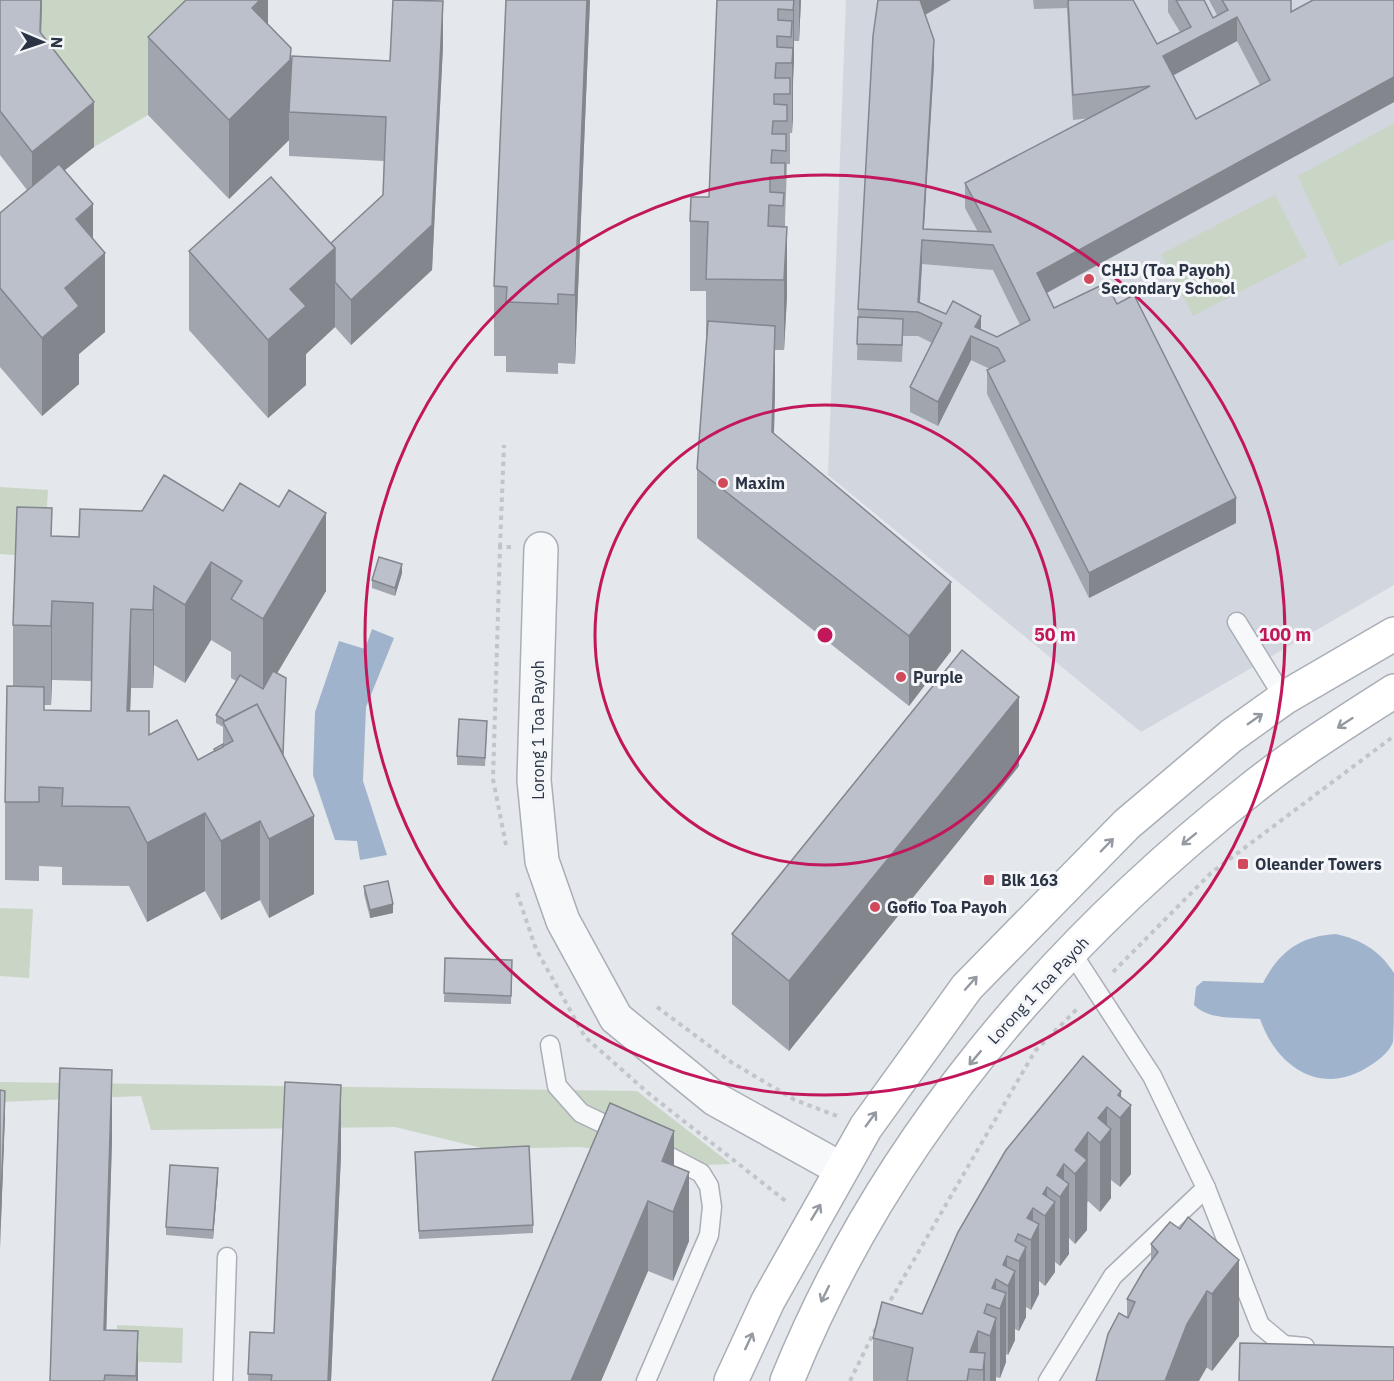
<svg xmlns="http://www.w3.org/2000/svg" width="1394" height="1381" viewBox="0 0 1394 1381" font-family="'IBM Plex Sans',sans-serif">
<rect width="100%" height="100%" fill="#e4e7ec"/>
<polygon fill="#d2d6de" points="846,0 1394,0 1394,585 1141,732 828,475"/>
<g fill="#c9d6c5">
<polygon points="42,0 221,0 232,33 148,115 94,147 40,77"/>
<polygon points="1394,123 1394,239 1339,266 1298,176"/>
<polygon points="1275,195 1307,257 1193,316 1161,254"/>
<polygon points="0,487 48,490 44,557 0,554"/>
<polygon points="0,908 33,909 29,978 0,976"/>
<polygon points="0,1082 637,1091 731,1164 702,1165 580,1147 486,1149 395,1127 151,1130 141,1096 0,1102"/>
<polygon points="117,1325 183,1328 182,1363 116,1361"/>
</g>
<g fill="#9fb4cc">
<polygon points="372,629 394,638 366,707 363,781 387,855 360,860 357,841 335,840 313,775 315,712 339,641 365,649"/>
<path d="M1336,934C1362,940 1379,950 1394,973C1394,991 1394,1026 1393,1042C1390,1051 1379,1060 1371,1065C1323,1098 1277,1068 1260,1019C1239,1017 1209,1021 1194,1005L1196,987L1203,981L1263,983C1279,952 1300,936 1336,934Z"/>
</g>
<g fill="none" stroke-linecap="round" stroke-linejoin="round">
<g stroke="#a9aeb7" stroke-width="21">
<g id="service">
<polyline points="1237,622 1284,698"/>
<polyline points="1072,953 1152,1076 1206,1188 1260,1325 1284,1345 1305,1347"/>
<polyline points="550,1045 557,1086 581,1113 623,1133"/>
<polyline points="223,1381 227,1257"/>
<polyline points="646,1381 709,1235 712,1207 709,1186 701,1173 653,1148"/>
<polyline points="1048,1381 1113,1276 1206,1188"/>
</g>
</g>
<g stroke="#a9aeb7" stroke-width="36">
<polyline id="minor" points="541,549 534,780 542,861 563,921 616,1018 715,1099 841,1169"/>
</g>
<g stroke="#a9aeb7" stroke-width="36">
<g id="secondary">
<polyline points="731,1381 768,1301 866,1127 967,987 1127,824 1231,736 1284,698 1394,634"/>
<path d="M787,1381C883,1143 1051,947 1251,789C1296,753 1346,722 1394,691"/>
</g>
</g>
<g stroke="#c2c5cb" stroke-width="4" stroke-dasharray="4.5 4.5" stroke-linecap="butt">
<polyline points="500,547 504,445"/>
<polyline points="506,845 493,779 500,547 511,547"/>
<polyline points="517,893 536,949 585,1037 648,1093 787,1202"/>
<polyline points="1113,972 1211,873 1394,736"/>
<polyline points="657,1007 731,1062 795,1100 837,1116"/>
<polyline points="886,1308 1035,1051 1078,1008"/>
<polyline points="850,1381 876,1328"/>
</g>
<use href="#service" stroke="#f7f8fa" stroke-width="18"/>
<use href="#minor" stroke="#f7f8fa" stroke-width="33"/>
<use href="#secondary" stroke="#fff" stroke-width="33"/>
</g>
<g fill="#a1a5ae" fill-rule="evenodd">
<polygon points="0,0 42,0 41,34 94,147 65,170 93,239 105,332 79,354 79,384 42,416 0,367 0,213 27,190 0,155"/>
<polygon points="268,0 268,24 291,83 390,61 443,45 432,270 351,345 335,327 306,354 306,385 268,418 189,330 189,251 331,243 383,195 384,161 289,156 289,140 229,199 148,115 148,37"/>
<polygon points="590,0 575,364 558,363 558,374 506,372 506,356 494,356 494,286"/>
<polygon points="717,0 801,0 799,41 794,41 792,133 790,133 790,164 787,164 785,221 787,296 784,350 775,350 774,434 951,651 909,706 697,538 697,469 706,343 706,291 690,291 690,221 709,197"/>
<path d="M1033,0H1133L1157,44L1180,32L1168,12V0H1204L1213,18L1217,15L1209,0H1291V12L1394,0V102L1047,293L1054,308L1117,304L1236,523L1089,598L987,394V370L990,369L971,360L938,426L910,412V387L932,343L918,336H903L902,362L857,360L858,309L925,15L934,64L924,230L978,232L965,208V183L1090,118L1073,120L1067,8L1034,9ZM1237,41L1260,85L1196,119L1173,75ZM922,264L993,270L1020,325L997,337L920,302Z"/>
<path d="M80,509L326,591L277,673L283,755L314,894L269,918L260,900L221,920L205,891L147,922L129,886L62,885V867L39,866V881L5,880V802L13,686V625L52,536L79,537ZM211,640L231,652V678L236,681L216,715V723L223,727V744L214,749V751L198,760L149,735L130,711L131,688H153L154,665L185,683ZM52,680L91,681V711L44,710V705H51Z"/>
<polygon points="402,573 395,596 372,588 372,580"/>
<polygon points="487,729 485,766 457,765 457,756"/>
<polygon points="1019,766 789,1051 732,1004 732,934"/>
<polygon points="364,886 393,913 370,918 364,894"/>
<polygon points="445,958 512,960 511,1004 444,1002"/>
<polygon points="1121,1097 1131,1174 1120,1187 1111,1180 1111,1198 1100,1212 1088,1201 1087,1203 1087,1230 1075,1244 1069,1238 1069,1254 1060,1266 1055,1262 1055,1272 1045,1286 1039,1281 1039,1294 1031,1310 1026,1307 1026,1317 1019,1331 1015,1329 1015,1340 1008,1355 1006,1354 1006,1362 1000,1378 996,1377 996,1381 873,1381 873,1338 922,1314 1006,1150"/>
<polygon points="112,1140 106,1330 138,1331 138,1381 50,1381"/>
<polygon points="341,1154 331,1381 248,1381 250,1332 274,1333"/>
<polygon points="415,1160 533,1225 533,1233 419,1239"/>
<polygon points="674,1166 689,1241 673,1281 648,1271 601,1381 492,1381"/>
<polygon points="218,1177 213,1239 166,1235 166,1227"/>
<polygon points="1180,1229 1239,1336 1212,1371 1127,1317 1127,1299 1151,1261 1151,1244"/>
</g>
<g fill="#83868d">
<polygon points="41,0 42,0 40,77"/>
<polygon points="260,0 268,0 268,71 252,8"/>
<polygon points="587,0 590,0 575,364 575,295"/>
<polygon points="794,0 794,62 793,79 793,10"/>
<polygon points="799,0 801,0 799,41"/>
<polygon points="918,0 951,0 918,19"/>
<polygon points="443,1 443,45 432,270 351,345 351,300"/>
<polygon points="1237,17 1237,41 1163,81 1163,56"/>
<polygon points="934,40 934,64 923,240 923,229"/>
<polygon points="291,48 291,112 289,112 289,140 229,199 229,120"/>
<polygon points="793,48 793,118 792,133 792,63"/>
<polygon points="1394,77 1394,102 1037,298 1037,273"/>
<polygon points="94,102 94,147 32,196 32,152"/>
<polygon points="93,204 93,264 105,253 105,332 79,354 79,384 42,416 42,338 65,288 76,219"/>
<polygon points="787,227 787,296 784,350 784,280"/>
<polygon points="922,240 922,264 919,313 918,302"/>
<polygon points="335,248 335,327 306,354 306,385 268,418 268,340 290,289"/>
<polygon points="981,316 981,340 975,327"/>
<polygon points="775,326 775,395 772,502 772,432"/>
<polygon points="971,336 971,360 938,426 938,402"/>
<polygon points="1236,498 1236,523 1089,598 1089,573"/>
<polygon points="326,513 326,591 263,697 263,619"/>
<polygon points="211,562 211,640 185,683 185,605"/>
<polygon points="402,564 402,573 395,596 395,588"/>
<polygon points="951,582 951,651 909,706 909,636"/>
<polygon points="154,586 154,665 153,688 153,610"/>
<polygon points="52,601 52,680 51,705 51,626"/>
<polygon points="131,609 131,688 127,790 127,711"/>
<polygon points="1019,697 1019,766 789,1051 789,981"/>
<polygon points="205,813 205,891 147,922 147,843"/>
<polygon points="314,816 314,894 269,918 269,839"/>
<polygon points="260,821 260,900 221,920 221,841"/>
<polygon points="393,904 393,913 370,918 370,910"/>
<polygon points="112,1070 112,1140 105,1375 104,1330"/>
<polygon points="341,1085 341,1154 331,1381 328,1381"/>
<polygon points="5,1091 5,1115 0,1249 0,1225"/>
<polygon points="1121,1091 1121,1117 1131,1105 1131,1174 1120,1187 1120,1118 1118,1095"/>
<polygon points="1107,1107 1107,1134 1111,1129 1111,1198 1100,1212 1100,1143 1098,1118"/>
<polygon points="674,1131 674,1201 662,1161"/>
<polygon points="1088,1132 1087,1230 1075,1244 1075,1150"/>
<polygon points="1064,1164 1064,1192 1069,1184 1069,1254 1060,1266 1060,1197 1057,1175"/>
<polygon points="218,1168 218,1177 213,1239 213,1230"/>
<polygon points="689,1172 689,1241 673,1281 673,1212"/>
<polygon points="1047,1187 1047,1213 1055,1202 1055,1272 1045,1286 1045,1216 1043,1194"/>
<polygon points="648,1201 648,1271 601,1381 571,1381"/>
<polygon points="1033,1208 1033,1235 1039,1224 1039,1294 1031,1310 1031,1240 1027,1218"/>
<polygon points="1026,1247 1026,1317 1019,1331 1019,1261"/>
<polygon points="1007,1256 1007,1285 1003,1265"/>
<polygon points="1239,1260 1239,1336 1212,1371 1212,1294"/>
<polygon points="1015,1271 1015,1340 1008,1355 1008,1286"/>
<polygon points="996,1279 996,1307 992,1288"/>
<polygon points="1207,1291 1207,1367 1199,1381 1165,1381 1187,1324"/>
<polygon points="1006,1293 1006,1362 1000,1378 1000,1309"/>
<polygon points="996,1318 996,1381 990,1381 990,1336"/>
<polygon points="138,1331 138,1381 136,1381 136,1376"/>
<polygon points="978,1331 978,1370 970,1352"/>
<polygon points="985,1353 985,1381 983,1381 983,1370"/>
</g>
<g fill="#bbc0ca" stroke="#83868d" stroke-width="1.5" fill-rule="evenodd">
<polygon points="0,0 41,0 40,32 94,102 32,152 0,111"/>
<polygon points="186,0 260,0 252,8 291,48 290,60 229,120 148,37"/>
<polygon points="393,0 443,1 432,225 351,300 335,282 335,248 331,243 383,195 386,117 289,112 292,56 390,61"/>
<polygon points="506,0 587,0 575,295 558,294 558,304 506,302 507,287 494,286"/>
<polygon points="717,0 794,0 793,10 778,9 778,20 792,21 791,37 777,36 777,47 793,48 792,63 776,63 775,78 790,78 790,94 774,94 774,104 787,105 787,121 773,121 772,134 786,134 786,151 772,150 771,163 785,163 785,178 770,177 770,192 784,193 783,206 769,205 768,226 787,227 784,280 706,279 708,222 690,221 691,197 709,197"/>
<path d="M878,0H920L934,40L923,229L991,232L965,183L1150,86L1073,95L1068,0H1133L1157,44L1191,27L1176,0H1204L1213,18L1228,10L1222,0H1291V12L1313,0H1394V77L1037,273L1054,308L1106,283L1117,304L1134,295L1236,498L1089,573L987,370L1005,361L998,348L971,336L938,402L910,387L942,323L918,312L858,309L873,36ZM1237,17L1270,80L1196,119L1163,56ZM922,240L993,245L1030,320L997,337L975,327L981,316L953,301L946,314L918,302Z"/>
<polygon points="59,164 93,204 76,219 105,253 65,288 79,306 42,338 0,288 0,213"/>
<polygon points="271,177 335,248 290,289 306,306 268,340 189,251"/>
<polygon points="858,317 903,319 902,345 857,344"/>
<polygon points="708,321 775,326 772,432 951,582 909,636 697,469"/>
<polygon points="164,475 223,511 240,483 279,507 289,490 326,513 263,619 231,599 242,581 211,562 185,605 154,586 153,610 131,609 127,711 149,711 149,735 177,720 198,760 233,741 223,722 257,704 314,816 269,839 260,821 221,841 205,813 147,843 129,807 62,806 63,788 39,787 39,802 5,802 7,686 44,687 44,710 91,711 93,603 52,601 51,626 13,625 17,507 52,508 51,536 79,537 80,509 142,511"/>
<polygon points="379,557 402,564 395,588 372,580"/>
<polygon points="962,650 1019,697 789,981 732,934"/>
<polygon points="273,671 286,678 283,754 257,704 224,721 223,719 216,715 240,675 263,689"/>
<polygon points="459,719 487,721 485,758 457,756"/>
<polygon points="223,744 223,747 215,751 214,749"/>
<polygon points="388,881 393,904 370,910 364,886"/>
<polygon points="445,958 512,960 511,996 444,993"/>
<polygon points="1083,1056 1121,1091 1118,1095 1131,1105 1120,1118 1107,1107 1098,1118 1111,1129 1100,1143 1088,1132 1075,1150 1087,1160 1075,1174 1064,1164 1057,1175 1069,1184 1060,1197 1047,1187 1043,1194 1055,1202 1045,1216 1033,1208 1027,1218 1039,1224 1031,1240 1018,1234 1015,1241 1026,1247 1019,1261 1007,1256 1003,1265 1015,1271 1008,1286 996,1279 992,1288 1006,1293 1000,1309 987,1304 984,1313 996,1318 990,1336 978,1331 970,1352 985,1353 983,1370 969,1369 967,1381 907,1381 913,1348 873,1338 882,1302 922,1314 958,1232 1006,1150"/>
<polygon points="60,1068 112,1070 104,1330 138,1331 136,1376 105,1375 104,1381 50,1381"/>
<polygon points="285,1082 341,1085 328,1381 271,1381 272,1375 248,1374 250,1332 274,1333"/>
<polygon points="0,1090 5,1091 0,1225"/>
<polygon points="610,1103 674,1131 662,1161 689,1172 673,1212 648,1201 571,1381 492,1381"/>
<polygon points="529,1146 533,1225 419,1231 415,1152"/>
<polygon points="170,1165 218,1168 213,1230 166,1227"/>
<polygon points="1188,1217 1239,1260 1212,1294 1207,1291 1187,1324 1165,1381 1096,1381 1108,1334 1119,1313 1128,1318 1135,1302 1127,1299 1144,1270 1158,1252 1151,1244 1170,1222 1180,1229"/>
<polygon points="1240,1343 1394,1347 1394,1381 1239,1381"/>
</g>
<defs><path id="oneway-shaft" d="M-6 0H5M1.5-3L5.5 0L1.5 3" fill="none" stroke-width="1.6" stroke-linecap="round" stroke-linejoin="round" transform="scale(1.5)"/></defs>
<g stroke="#959aa2">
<use href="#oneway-shaft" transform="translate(1255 719) rotate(-35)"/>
<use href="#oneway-shaft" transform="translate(1345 723) rotate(147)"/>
<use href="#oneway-shaft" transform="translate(1189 839) rotate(141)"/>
<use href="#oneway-shaft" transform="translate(1107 845) rotate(-46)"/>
<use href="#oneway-shaft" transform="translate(971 983) rotate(-48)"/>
<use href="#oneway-shaft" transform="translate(975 1058) rotate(130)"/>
<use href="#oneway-shaft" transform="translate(871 1119) rotate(-54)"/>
<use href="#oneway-shaft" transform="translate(816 1212) rotate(-59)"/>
<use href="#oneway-shaft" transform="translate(825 1294) rotate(116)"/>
<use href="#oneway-shaft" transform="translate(749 1341) rotate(-65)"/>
</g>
<g fill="none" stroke="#c2185b" stroke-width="3">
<circle cx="825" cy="635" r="230"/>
<circle cx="825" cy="635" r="460"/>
</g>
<g fill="#d1495b" stroke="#f4f6f9" stroke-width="2">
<circle cx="1089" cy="279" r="6"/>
<circle cx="723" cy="483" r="6"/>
<circle cx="901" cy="677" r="6"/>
<rect x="1237" y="858" width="12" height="12" rx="3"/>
<rect x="983" y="874" width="12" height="12" rx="3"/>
<circle cx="875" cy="907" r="6"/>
</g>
<g text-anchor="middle" stroke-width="6" stroke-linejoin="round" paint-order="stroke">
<g font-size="16" font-weight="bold" fill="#2b3445" stroke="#f4f6f9" text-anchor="start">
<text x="1101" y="276">CHIJ (Toa Payoh)<tspan x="1101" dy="18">Secondary School</tspan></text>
<text x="735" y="489">Maxim</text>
<text x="913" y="683">Purple</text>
<text x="1255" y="870">Oleander Towers</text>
<text x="1001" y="886">Blk 163</text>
<text x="887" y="913">Gofio Toa Payoh</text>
</g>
<g font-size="16" fill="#2b3445" stroke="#f4f6f9">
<text transform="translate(538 730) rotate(-90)" y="6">Lorong 1 Toa Payoh</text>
<text transform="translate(1038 990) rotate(-47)" y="6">Lorong 1 Toa Payoh</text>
</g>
</g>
<circle cx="825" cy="635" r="9" fill="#c2185b" stroke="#f4f6f9" stroke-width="3"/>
<g font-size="18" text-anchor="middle" font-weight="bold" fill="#c2185b" stroke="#f4f6f9" stroke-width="6" stroke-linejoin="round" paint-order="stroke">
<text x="1055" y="641">50 m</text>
<text x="1285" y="641">100 m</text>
</g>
<g transform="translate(42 42) rotate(92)" stroke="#f4f6f9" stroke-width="4.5" paint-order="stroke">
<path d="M0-4.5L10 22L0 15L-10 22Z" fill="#2b3445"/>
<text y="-9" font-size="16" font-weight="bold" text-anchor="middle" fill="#2b3445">N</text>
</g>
</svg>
